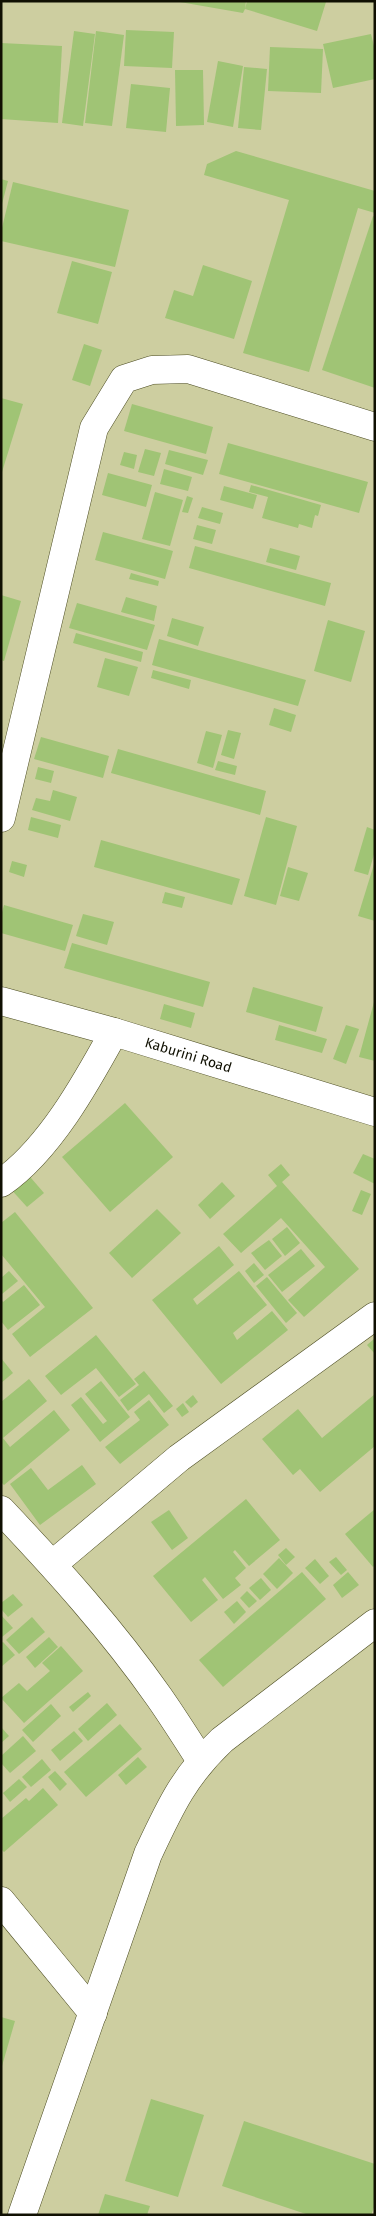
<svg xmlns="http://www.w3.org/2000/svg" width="376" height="2216" viewBox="0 0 376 2216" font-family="'Fira Sans',sans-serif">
<rect width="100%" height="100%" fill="#cdcea0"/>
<g fill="#a0c475">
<polygon points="174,1 246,1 245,9 247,1 326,2 317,31 245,9 243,13"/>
<polygon points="126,30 174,32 172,68 124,66"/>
<polygon points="74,31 95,34 83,126 62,123"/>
<polygon points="96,31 124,35 112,126 85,123"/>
<polygon points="371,34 375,50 375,79 333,88 323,44"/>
<polygon points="1,43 62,46 58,123 1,119"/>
<polygon points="270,47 323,49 321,93 268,91"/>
<polygon points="218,61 243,66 233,127 207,122"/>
<polygon points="244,67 267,69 261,130 238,128"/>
<polygon points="175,70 203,70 204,125 176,126"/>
<polygon points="131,84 170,88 166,132 126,128"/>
<polygon points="236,151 375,191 375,213 358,208 309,372 243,353 289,200 204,175 207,164"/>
<polygon points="1,179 8,181 2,204 1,204"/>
<polygon points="13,182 129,210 115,267 1,241 1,232"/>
<polygon points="373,216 375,217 375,388 322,370"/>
<polygon points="72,261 112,272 98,324 57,313"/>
<polygon points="203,265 252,281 234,339 165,318 174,290 193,296"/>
<polygon points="84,344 102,350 90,386 72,380"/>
<polygon points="1,398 23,404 2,472 1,472"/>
<polygon points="132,404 213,427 206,454 124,431"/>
<polygon points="228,443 368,482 359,513 219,474"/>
<polygon points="145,449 161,453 154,476 138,472"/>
<polygon points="169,450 208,460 203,475 165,464"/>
<polygon points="124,452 137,455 134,469 120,465"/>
<polygon points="164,469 192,477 188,491 160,484"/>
<polygon points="108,473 152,485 146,507 102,495"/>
<polygon points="251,485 321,505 318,516 315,515 312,528 299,524 298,528 262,518 268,497 249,492"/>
<polygon points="224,486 257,495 253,509 220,500"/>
<polygon points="155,492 183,500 170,546 142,539"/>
<polygon points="187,496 193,498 188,513 182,512"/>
<polygon points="202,507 223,513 220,524 198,518"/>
<polygon points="197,525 216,530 212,544 193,539"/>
<polygon points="103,532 173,551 165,579 95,560"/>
<polygon points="195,546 331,583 325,606 189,568"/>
<polygon points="270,548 300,556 296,570 266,562"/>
<polygon points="131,573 159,581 158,586 129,579"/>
<polygon points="1,595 21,601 4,661 1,660"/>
<polygon points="126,597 157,606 154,621 121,612"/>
<polygon points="77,603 155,625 147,650 69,628"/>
<polygon points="172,618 204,627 198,646 167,636"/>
<polygon points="328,620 365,631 351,682 314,671"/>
<polygon points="76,633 143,652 141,662 73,643"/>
<polygon points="159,639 306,680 298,706 152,665"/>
<polygon points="105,658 138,667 129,696 97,687"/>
<polygon points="153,670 191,680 189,689 151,678"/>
<polygon points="274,708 296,715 291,732 269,725"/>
<polygon points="228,730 241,733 234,759 221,755"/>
<polygon points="206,731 222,735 213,768 197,763"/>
<polygon points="41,737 109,756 103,778 34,759"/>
<polygon points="118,749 266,791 260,815 111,773"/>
<polygon points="218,761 237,766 235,775 215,770"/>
<polygon points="38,767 54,771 51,783 35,779"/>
<polygon points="53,790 77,797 70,821 32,810 36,798 50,801"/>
<polygon points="31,817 61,825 58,838 28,830"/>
<polygon points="266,817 297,826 276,905 244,896"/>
<polygon points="367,827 375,830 375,851 368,875 354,871"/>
<polygon points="101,840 240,879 232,905 94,867"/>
<polygon points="12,861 27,865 24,877 9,872"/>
<polygon points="375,861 375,921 358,916"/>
<polygon points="288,867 308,873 299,901 280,896"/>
<polygon points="165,892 185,897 182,908 162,903"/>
<polygon points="4,905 73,925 65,951 1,933 1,916"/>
<polygon points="83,914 114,922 107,945 76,936"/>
<polygon points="72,943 210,982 203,1007 64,968"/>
<polygon points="253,987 323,1007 316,1032 246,1012"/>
<polygon points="374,1002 375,1002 375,1061 359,1057"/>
<polygon points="164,1004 195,1013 191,1028 160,1019"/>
<polygon points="279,1025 327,1039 322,1053 275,1040"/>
<polygon points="346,1025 359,1029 346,1064 333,1059"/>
<polygon points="125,1103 173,1157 110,1212 62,1157"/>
<polygon points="363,1154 375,1159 375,1184 353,1173"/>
<polygon points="281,1164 290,1175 282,1182 359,1269 304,1317 288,1300 325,1267 281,1218 241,1253 223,1234 277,1186 268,1175"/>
<polygon points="25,1171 44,1193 27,1207 8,1186"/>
<polygon points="222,1182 235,1196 210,1219 198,1205"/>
<polygon points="361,1190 371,1194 362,1215 352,1211"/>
<polygon points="157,1209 181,1233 132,1278 109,1253"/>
<polygon points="15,1212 93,1308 30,1357 12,1334 45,1307 1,1254 1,1223"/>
<polygon points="287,1227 300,1243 285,1256 272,1239"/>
<polygon points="269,1240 282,1256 265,1270 251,1253"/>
<polygon points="219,1246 234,1265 193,1299 197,1305 239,1271 267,1305 233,1333 237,1340 272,1311 288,1330 221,1384 152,1300"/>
<polygon points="301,1249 315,1266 282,1292 268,1275"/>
<polygon points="254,1263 264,1275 254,1283 245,1271"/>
<polygon points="9,1271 18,1281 2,1294 1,1278"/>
<polygon points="267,1277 297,1313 286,1323 256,1286"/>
<polygon points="24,1285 40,1305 8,1330 1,1321 1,1299 3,1302"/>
<polygon points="96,1335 136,1384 119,1397 96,1368 61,1395 45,1376"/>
<polygon points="375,1338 375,1354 367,1345"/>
<polygon points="1,1358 13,1373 1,1383"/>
<polygon points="144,1371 173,1406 164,1413 149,1394 128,1411 120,1400 139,1385 134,1379"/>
<polygon points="29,1379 47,1401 3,1438 10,1447 54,1410 70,1430 4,1485 1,1482 1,1402"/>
<polygon points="101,1381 130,1417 100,1442 71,1405 81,1397 103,1424 107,1421 85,1394"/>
<polygon points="375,1394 375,1446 320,1492 300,1469 293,1475 262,1439 298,1409 322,1438"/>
<polygon points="193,1395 198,1402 191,1408 185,1402"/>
<polygon points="149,1400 169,1425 120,1464 105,1447 140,1420 134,1412"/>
<polygon points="183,1403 189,1412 182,1417 176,1409"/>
<polygon points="82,1465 96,1484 40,1525 10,1484 31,1468 48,1490"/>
<polygon points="246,1499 280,1540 249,1566 235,1550 233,1552 246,1568 235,1578 241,1585 223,1599 205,1577 202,1580 218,1600 191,1622 153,1576"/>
<polygon points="375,1509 375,1565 373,1567 345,1534"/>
<polygon points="169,1510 188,1538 172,1550 151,1522"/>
<polygon points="286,1548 295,1557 286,1565 278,1555"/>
<polygon points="336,1557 347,1570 341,1575 329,1562"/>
<polygon points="279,1558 293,1573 277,1589 263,1574"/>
<polygon points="315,1559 329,1576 320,1584 305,1568"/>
<polygon points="302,1572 326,1599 223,1687 199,1660"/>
<polygon points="348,1572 359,1585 342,1598 333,1585"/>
<polygon points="261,1578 271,1590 260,1600 249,1588"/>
<polygon points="247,1591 257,1601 249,1608 240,1598"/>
<polygon points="13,1594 23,1605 8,1617 1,1609 1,1603"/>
<polygon points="237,1601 246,1612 234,1624 224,1612"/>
<polygon points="1,1615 13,1628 2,1637 1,1636"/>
<polygon points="32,1617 45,1632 19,1654 6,1640"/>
<polygon points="49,1637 58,1647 35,1668 26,1657"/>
<polygon points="3,1642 15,1655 1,1667 1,1643"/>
<polygon points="61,1646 83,1671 24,1723 1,1698 19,1683 27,1691 50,1671 42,1663"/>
<polygon points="88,1692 91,1696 73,1712 69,1707"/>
<polygon points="107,1703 117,1715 88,1741 78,1729"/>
<polygon points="51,1704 61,1716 33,1742 22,1730"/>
<polygon points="120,1724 142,1749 86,1797 64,1772"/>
<polygon points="1,1727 9,1736 1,1743"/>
<polygon points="74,1731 83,1741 60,1761 51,1750"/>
<polygon points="23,1736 36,1751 10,1773 1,1763 1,1756"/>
<polygon points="138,1757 147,1767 126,1785 118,1775"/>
<polygon points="42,1759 51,1770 31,1787 22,1777"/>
<polygon points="55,1771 67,1784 60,1791 48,1777"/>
<polygon points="19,1779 27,1787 10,1802 3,1793"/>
<polygon points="43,1788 58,1805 4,1852 1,1849 1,1819 26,1798 29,1801"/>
<polygon points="1,2017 15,2021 2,2066 1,2066"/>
<polygon points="151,2099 204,2115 178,2197 125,2181"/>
<polygon points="244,2121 375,2164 375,2205 371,2215 309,2215 222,2186"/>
<polygon points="105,2194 150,2206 147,2215 98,2215"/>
</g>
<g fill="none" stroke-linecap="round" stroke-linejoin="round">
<g stroke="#4c4c22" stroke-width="29">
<g id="street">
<polyline points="1,818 94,428 124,379 152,370 188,369 375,427"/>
<path id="s1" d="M1,1001L114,1032L375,1112"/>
<path d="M1,1183C49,1150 86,1083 114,1032"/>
<path d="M1,1510C57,1569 112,1630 159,1697C173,1717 187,1739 201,1761"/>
<polyline points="53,1564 179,1458 375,1316"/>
<polyline points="1,1901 93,2013"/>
<path d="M22,2215L148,1854C170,1807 184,1776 222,1740L375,1623"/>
</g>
</g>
<use href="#street" stroke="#fff" stroke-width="28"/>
</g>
<g text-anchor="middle" stroke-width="5" stroke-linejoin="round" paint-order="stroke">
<g font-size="14" fill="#101002" stroke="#ecedd6">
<text dy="5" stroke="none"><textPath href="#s1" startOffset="195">Kaburini Road</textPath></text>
</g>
</g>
<rect width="376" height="2216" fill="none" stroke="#101002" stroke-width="5"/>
</svg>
